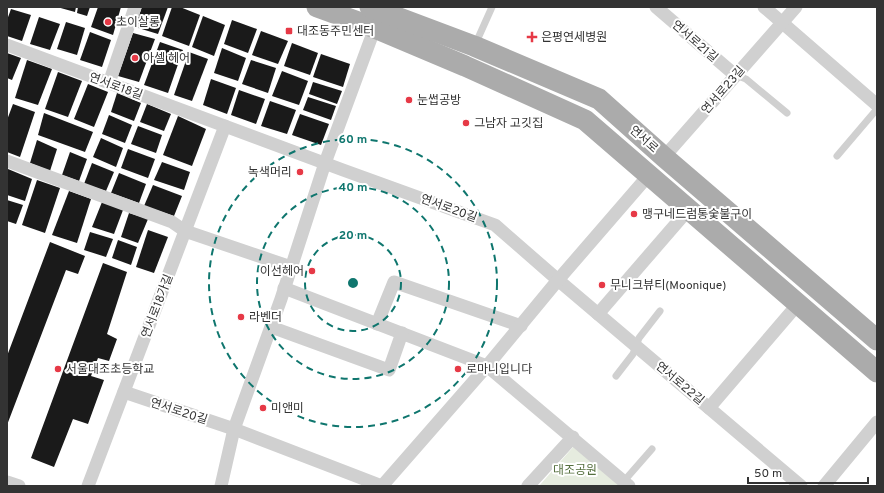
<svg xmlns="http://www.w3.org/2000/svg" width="884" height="493" viewBox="0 0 884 493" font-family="Overpass,'Noto Sans KR',sans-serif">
<rect width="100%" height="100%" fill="#fff"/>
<polygon fill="#e6ecdf" points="574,446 620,486 539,486"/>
<g fill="#1a1a1a">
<polygon points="57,7 76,7 75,12"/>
<polygon points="78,7 90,7 87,16 77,13"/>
<polygon points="98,7 121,7 113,35 91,27"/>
<polygon points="142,7 168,7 158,34 135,27"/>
<polygon points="172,7 180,7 200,15 189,46 162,36"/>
<polygon points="11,9 31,15 22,41 7,36 7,20"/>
<polygon points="203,16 225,25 214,56 192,47"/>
<polygon points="39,17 60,24 50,50 30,44"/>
<polygon points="232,20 257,29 248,53 224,44"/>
<polygon points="66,22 85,28 77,55 57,49"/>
<polygon points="261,31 288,41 278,64 252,55"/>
<polygon points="90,32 111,40 102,67 80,60"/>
<polygon points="133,33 155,39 139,82 118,76"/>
<polygon points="160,42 183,50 168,93 144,85"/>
<polygon points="292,43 318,53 310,75 284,66"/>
<polygon points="222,48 246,58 238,81 214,73"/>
<polygon points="189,52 208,59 192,101 174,95"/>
<polygon points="7,53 21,58 12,80 7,78"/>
<polygon points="321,54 350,64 343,87 313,77"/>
<polygon points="27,60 52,69 38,105 15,98"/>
<polygon points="251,60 276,68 268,93 242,84"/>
<polygon points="282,71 308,81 299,105 272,96"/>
<polygon points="58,72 82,81 68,117 45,109"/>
<polygon points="211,79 236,88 227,114 203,105"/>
<polygon points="313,82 342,91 337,104 309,94"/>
<polygon points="88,84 108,92 94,127 74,119"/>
<polygon points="239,90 265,99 256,124 231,115"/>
<polygon points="117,93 141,103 134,121 111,112"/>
<polygon points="308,97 336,106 331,120 303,110"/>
<polygon points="270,101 296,110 287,134 261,126"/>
<polygon points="13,104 35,112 20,157 7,152 7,120"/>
<polygon points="147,104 171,114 164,131 140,122"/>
<polygon points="44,113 93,132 85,152 38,135"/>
<polygon points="300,114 329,124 321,145 292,135"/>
<polygon points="109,115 132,125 125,143 102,134"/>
<polygon points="178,116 206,129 192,166 163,155"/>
<polygon points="138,126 162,135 156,153 131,144"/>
<polygon points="101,138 123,148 116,167 93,157"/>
<polygon points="37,140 57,149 50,171 30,163"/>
<polygon points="128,149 155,159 148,178 121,168"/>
<polygon points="70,152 87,159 79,181 62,175"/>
<polygon points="162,162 190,172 184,190 154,180"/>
<polygon points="92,163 114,172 106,191 84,184"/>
<polygon points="8,169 32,179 25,201 7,195"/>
<polygon points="119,173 146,184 139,203 111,193"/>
<polygon points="37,180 60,188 45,233 22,225"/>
<polygon points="153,185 182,196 174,216 144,206"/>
<polygon points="69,191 91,199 77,243 52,235"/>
<polygon points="7,200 23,205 16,224 7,221"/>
<polygon points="102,202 123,210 114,234 92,227"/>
<polygon points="129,213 148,219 138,243 121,237"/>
<polygon points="148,230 168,237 154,273 136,267"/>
<polygon points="90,232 113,239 106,257 84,250"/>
<polygon points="118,240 137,247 131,265 112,258"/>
<polygon points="50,242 85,256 78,274 66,270 7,425 7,356"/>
<polygon points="103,263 127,272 107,334 117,339 109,361 98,358 91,376 104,380 88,424 73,419 54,467 31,458"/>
</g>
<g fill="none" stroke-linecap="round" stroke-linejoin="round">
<g stroke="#d0d0d0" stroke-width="7">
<polyline points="475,45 492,7"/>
<polyline points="735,75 746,79 787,113"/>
<polyline points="837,156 877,109"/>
<polyline points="616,376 633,354 639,338 660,311"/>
<polyline points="624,481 652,449"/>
</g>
<g stroke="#d0d0d0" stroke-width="13">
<polyline points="656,7 735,75"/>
<polyline points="764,7 877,105"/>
<polyline points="7,45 343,170 495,225 558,280 801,486"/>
<polyline points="109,83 135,7"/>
<polyline points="664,157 796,7"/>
<polyline points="7,161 172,222 185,231 291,267"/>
<polyline points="284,288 487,366 629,486"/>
<polyline points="598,314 688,210"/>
<polyline points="377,324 394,282 521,326"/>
<polyline points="271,327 389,370 402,333"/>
<polyline points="124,392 234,429 382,486"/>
<polyline points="709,408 798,304"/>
<polyline points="7,482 19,486"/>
<polyline points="88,486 225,126"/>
<polyline points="221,486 234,429 281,299 325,163 377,22"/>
<polyline points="382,486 487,366 558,280 648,176"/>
<polyline points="528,486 573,437"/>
<polyline points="824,486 877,422"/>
</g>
<g stroke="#ababab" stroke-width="21">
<polyline points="317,7 375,28 465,66 585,120 877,372"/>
<polyline points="370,7 474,46 599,99 664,157 877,340"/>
</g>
</g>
<g fill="none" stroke="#0f766e" stroke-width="2" stroke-dasharray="7 5">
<circle cx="353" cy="283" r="48"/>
<circle cx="353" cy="283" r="96"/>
<circle cx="353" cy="283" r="144"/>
</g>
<g fill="#e63946" stroke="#fff" stroke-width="1.5">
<circle cx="108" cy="22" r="4"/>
<rect x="285" y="27" width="8" height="8" rx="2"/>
<path d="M530 31h4v4h4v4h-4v4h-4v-4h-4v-4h4z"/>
<circle cx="135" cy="58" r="4"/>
<circle cx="409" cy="100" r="4"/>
<circle cx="466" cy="123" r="4"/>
<circle cx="300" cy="172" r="4"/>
<circle cx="634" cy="214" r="4"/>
<circle cx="312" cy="271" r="4"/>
<circle cx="602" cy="285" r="4"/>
<circle cx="241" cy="317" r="4"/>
<circle cx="58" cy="369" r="4"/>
<circle cx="458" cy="369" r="4"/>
<circle cx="263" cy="408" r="4"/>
</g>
<g text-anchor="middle" stroke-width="4" stroke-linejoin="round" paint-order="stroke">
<g font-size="12" fill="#333" stroke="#fff" text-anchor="start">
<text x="116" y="26">초이살롱</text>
<text x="297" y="35">대조동주민센터</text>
<text x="541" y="41">은평연세병원</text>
<text x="143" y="62">아셀 헤어</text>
<text x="417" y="104">눈썹공방</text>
<text x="474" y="127">그남자 고깃집</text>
<text x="292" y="176" text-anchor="end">녹색머리</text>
<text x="642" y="218">맹구네드럼통숯불구이</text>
<text x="304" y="275" text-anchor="end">이선헤어</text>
<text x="610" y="289">무니크뷰티(Moonique)</text>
<text x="249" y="321">라벤더</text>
<text x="66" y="373">서울대조초등학교</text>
<text x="466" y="373">로마니입니다</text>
<text x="271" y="412">미앤미</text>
</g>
<g font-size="12" fill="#333" stroke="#fff">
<text transform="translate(695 41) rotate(41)" y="4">연서로21길</text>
<text transform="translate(116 86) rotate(20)" y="4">연서로18길</text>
<text transform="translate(723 90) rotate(-49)" y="4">연서로23길</text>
<text transform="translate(644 139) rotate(42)" y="4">연서로</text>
<text transform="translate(449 208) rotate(20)" y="4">연서로20길</text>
<text transform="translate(157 306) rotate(-69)" y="4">연서로18가길</text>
<text transform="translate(680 383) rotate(40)" y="4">연서로22길</text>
<text transform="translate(179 411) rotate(18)" y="4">연서로20길</text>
</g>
<g font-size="12" fill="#56703f" stroke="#fff">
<text x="575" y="474">대조공원</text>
</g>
</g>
<circle cx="353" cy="283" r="6" fill="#0f766e" stroke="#fff" stroke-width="2"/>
<g font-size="12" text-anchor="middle" font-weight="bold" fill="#0f766e" stroke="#fff" stroke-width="4" stroke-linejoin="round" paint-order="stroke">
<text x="353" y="143">60 m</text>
<text x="353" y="191">40 m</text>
<text x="353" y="239">20 m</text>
</g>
<rect width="884" height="493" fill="none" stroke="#333333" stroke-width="16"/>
<path d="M748 477v6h120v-6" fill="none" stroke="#333333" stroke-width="2"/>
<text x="754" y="477" font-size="12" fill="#333333" stroke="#ffffff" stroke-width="3" paint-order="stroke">50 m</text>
</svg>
